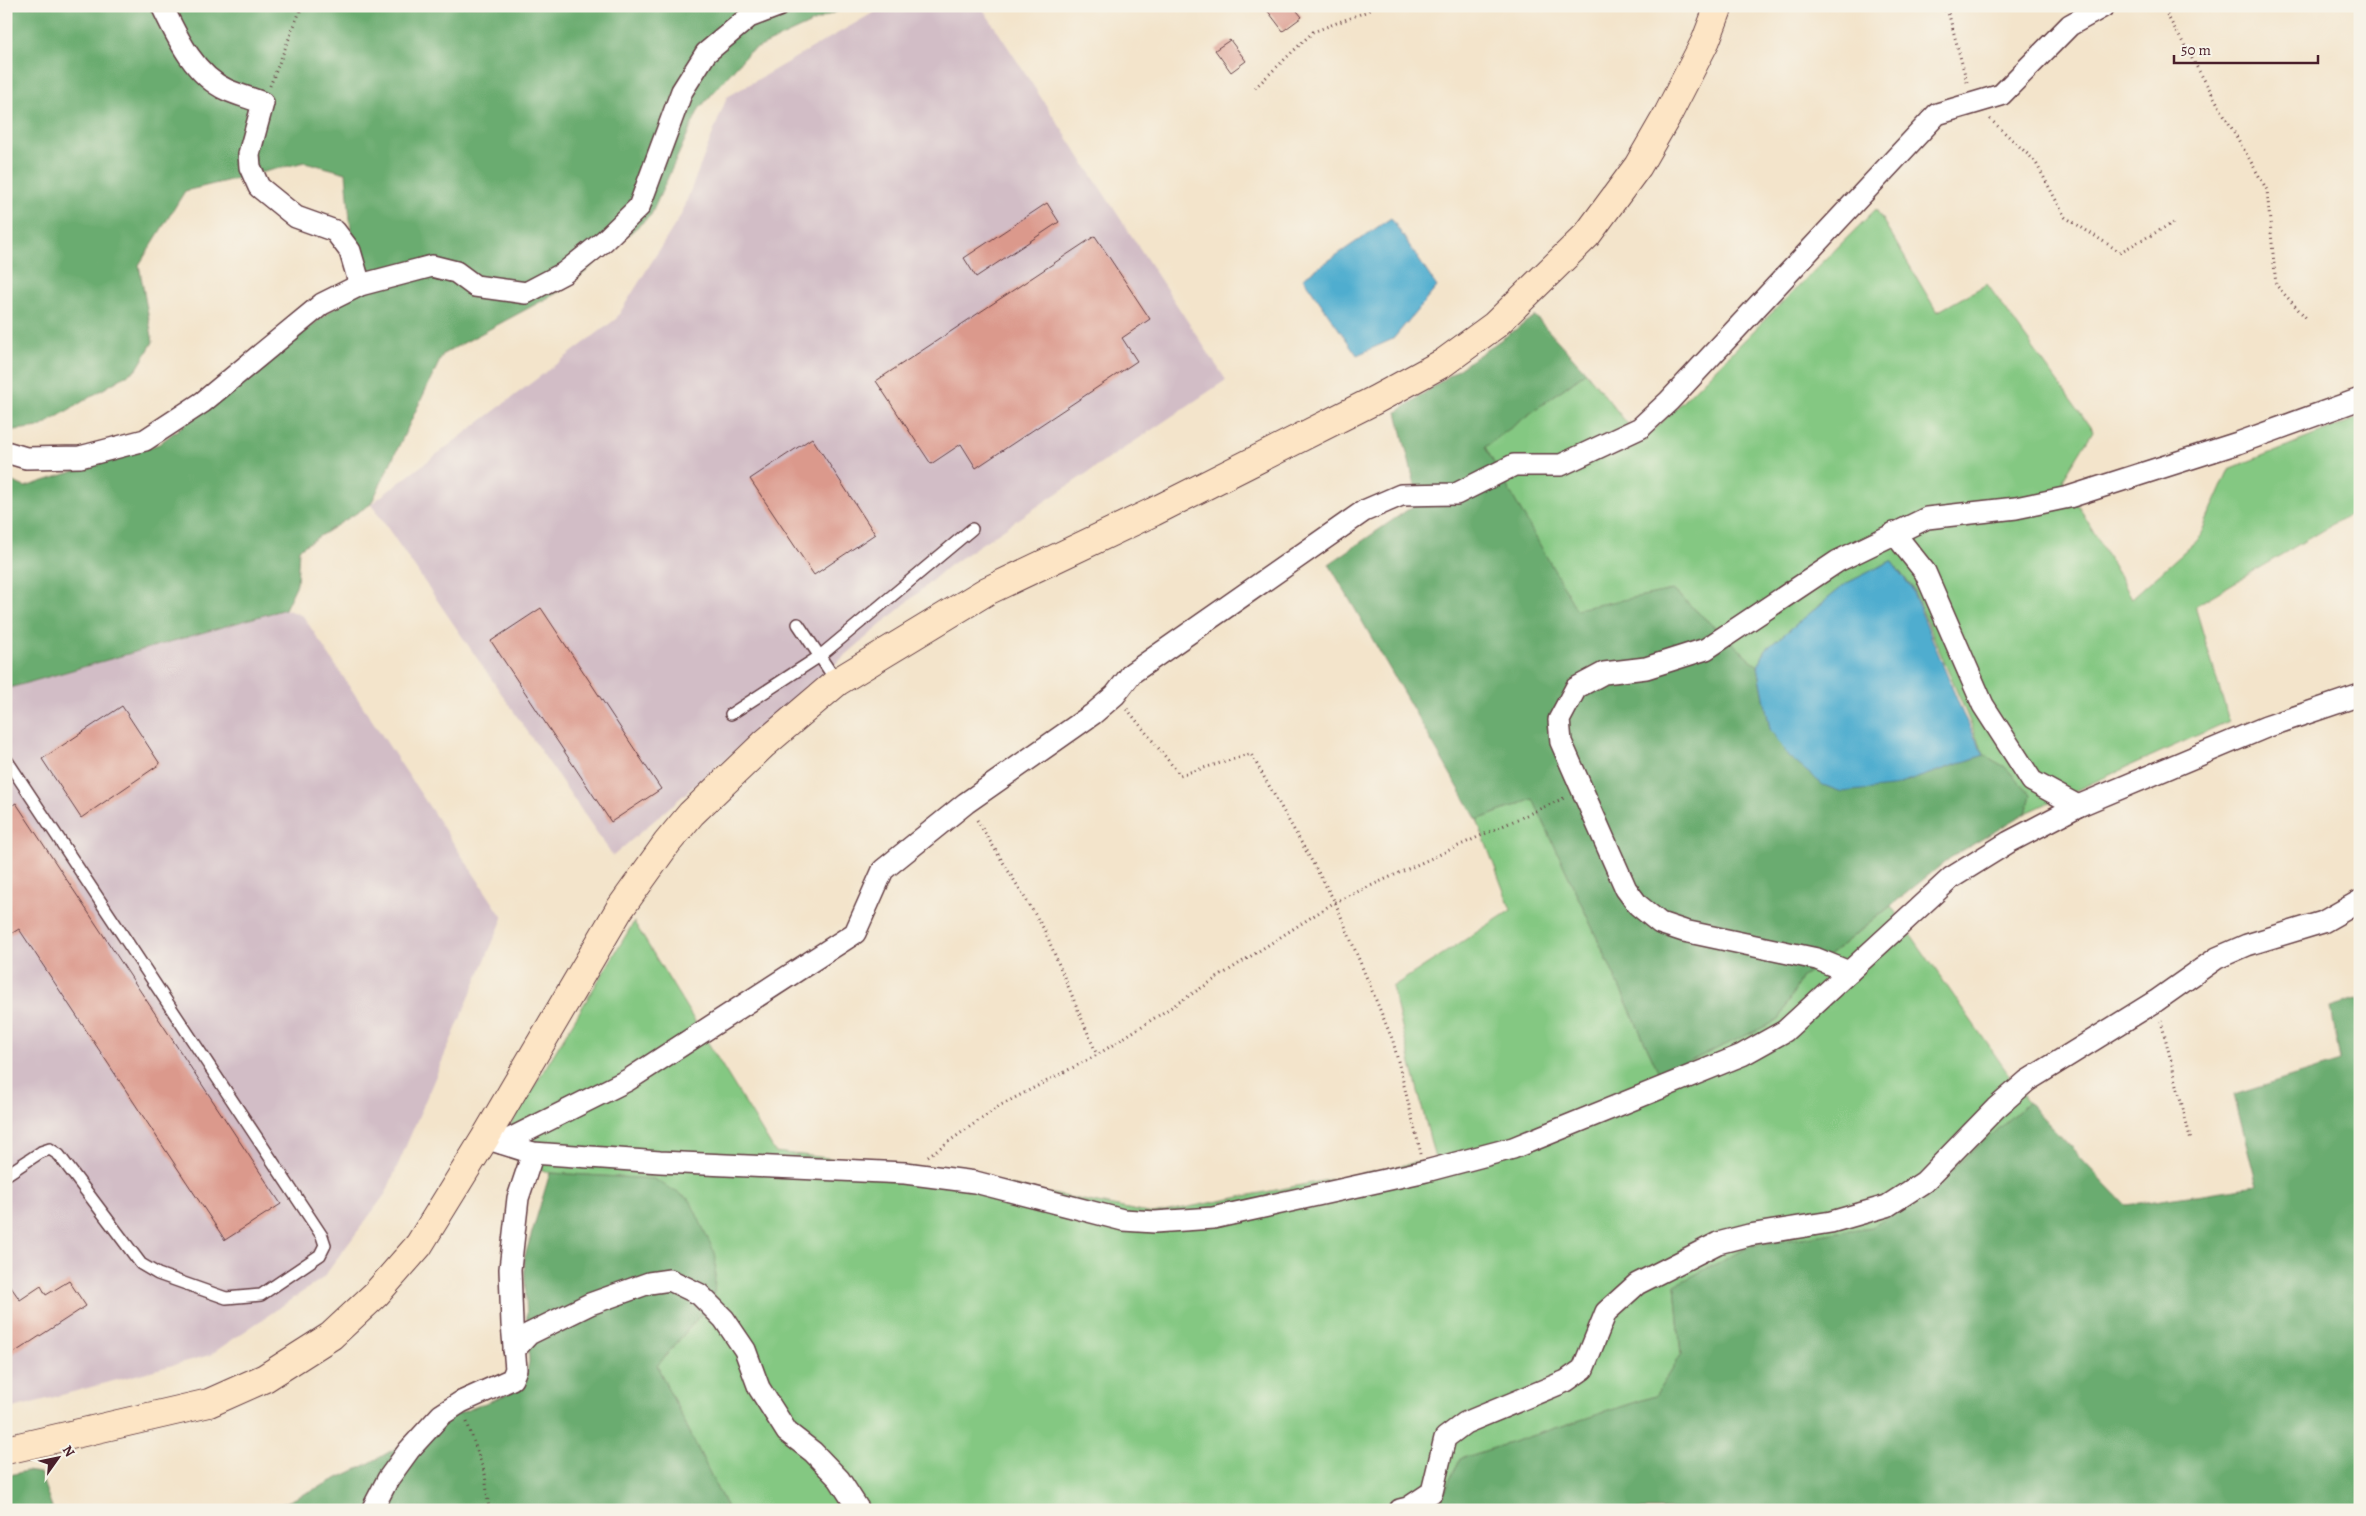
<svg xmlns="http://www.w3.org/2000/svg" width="2366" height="1516" viewBox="0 0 2366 1516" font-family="Alegreya,serif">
<rect width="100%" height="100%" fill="#f7f3e8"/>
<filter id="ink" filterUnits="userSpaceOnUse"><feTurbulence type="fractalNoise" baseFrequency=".02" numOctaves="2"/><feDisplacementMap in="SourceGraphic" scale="10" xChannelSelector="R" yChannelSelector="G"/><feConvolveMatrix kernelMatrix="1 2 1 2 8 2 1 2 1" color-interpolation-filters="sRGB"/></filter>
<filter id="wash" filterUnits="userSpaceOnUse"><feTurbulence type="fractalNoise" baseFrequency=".0096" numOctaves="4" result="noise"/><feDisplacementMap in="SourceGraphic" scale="20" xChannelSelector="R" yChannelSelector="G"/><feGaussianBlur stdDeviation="1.12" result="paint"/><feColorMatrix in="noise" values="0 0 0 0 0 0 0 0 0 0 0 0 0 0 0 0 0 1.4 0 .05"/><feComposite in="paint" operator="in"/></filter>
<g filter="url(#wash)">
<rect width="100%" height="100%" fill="#f3e4cb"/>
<g fill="#d2bdc6">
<polygon points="885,6 981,6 1226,380 950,565 613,856 371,504 616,319 681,215 727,97"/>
<polygon points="285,609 303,616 503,918 386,1193 323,1278 210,1355 6,1410 6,689"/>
</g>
<g fill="#84c882" stroke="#677456">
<polygon points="1876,209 1937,312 1987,284 2093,431 2063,479 2132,598 2199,538 2229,469 2360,417 2360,508 2195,606 2229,721 2026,813 2031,795 2005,767 1984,755 1912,587 1891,561 1847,583 1766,649 1758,666 1673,590 1576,610 1485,447 1586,372 1642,442"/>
<polygon points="1533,799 1660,1075 1779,1020 1801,978 1891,906 2028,1102 1929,1190 1871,1227 1751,1246 1675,1285 1681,1355 1655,1396 1460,1459 1442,1496 1421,1510 728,1510 657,1366 714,1299 654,1179 550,1173 495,1151 634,922 775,1152 933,1170 1153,1214 1435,1159 1392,987 1511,910 1477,820"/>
</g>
<g fill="#6bac70" stroke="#5a664e">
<polygon points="6,6 848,6 749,52 699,109 651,215 568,287 443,354 371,504 299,549 297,584 285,609 6,689 6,479 25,487 159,444 356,291 346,173 305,162 185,191 139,265 153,342 137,369 40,427 6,431"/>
<polygon points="1535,316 1586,372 1485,447 1576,609 1673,590 1758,666 1770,729 1891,787 1984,755 2005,767 2031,795 2026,813 1950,858 1801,978 1779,1020 1660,1075 1533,799 1477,820 1329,564 1419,502 1397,412"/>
<polygon points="2360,998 2360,1510 1421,1510 1442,1496 1460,1459 1655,1396 1681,1355 1675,1285 1751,1246 1871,1227 1929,1190 2028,1102 2126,1205 2257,1186 2234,1095 2340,1062 2331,1007"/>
<polygon points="550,1173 654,1179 690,1200 716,1256 714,1299 657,1366 728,1510 270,1510 366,1465 455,1415 523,1388 529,1362 524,1259"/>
<polygon points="26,1471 40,1473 53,1510 6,1510 6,1476"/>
</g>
<g fill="#50adcf" stroke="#4d667d">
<polygon points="1391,218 1437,287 1393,339 1357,355 1303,278"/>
<polygon points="1891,561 1911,587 1963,714 1984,755 1891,787 1842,792 1823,785 1788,756 1770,729 1758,666 1766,649 1847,583"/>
</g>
<g id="blocks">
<g fill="#db998c">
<polygon points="1264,6 1293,6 1302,17 1283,31"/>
<polygon points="1230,40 1246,61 1231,72 1215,50"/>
<polygon points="1047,203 1059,222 976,277 964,258"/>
<polygon points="1095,236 1150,319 1122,338 1137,361 976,468 961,444 931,464 876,381"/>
<polygon points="812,438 875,534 814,575 750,479"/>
<polygon points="541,608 661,789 611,822 491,641"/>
<polygon points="122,706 160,764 81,818 42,759"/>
<polygon points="16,803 281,1204 225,1240 19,929 6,937 6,809"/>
<polygon points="6,1280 20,1300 41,1286 46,1295 69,1281 86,1306 6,1358"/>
</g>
</g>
</g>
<g filter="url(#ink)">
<use href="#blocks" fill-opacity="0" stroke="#633d43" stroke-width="1"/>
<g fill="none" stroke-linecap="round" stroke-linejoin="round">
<g stroke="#633d43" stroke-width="14">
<g id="lane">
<polyline points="798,624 837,682"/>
<polyline points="731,714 820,656 972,529"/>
<polyline points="6,759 322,1236 325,1245 320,1255 261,1295 226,1298 158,1274 141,1264 59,1155 50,1149 41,1152 6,1175"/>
</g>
</g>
<g stroke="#633d43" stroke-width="24">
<g id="street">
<path d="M162,6C177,37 194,75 227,90C238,95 251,98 263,103L249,154L250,167L259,187L296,217L335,231L350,251L360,285"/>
<polyline points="6,452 26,458 80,457 145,440 203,402 322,304 360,285 432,266 456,272 475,286 526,293 564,273 604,241 639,207 682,91 706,53 749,17 778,6"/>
<polyline points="1894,533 1925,572 1983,705 2032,781 2078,806"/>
<polyline points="1849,972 1817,959 1684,931 1660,923 1638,905 1626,889 1561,742 1559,720 1576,688 1604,673 1646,668 1706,649 1838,561 1927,518 2016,508 2069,497 2238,443 2360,399"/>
<polyline points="485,1138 533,1153 660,1162 905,1173 975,1182 1123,1220 1155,1222 1213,1218 1426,1171 1513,1148 1742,1055 1785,1031 1951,878 2009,842 2078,806 2266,727 2360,695"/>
<polyline points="502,1143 628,1080 855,933 883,870 966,803 1093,714 1115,695 1132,673 1364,511 1401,495 1456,494 1514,465 1561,465 1640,428 1669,401 1937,114 2001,95 2070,25 2104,6"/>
<polyline points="514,1350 529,1334 590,1304 649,1283 670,1280 699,1294 724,1319 745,1350 759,1388 787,1432 813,1452 839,1479 859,1510"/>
<polyline points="372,1510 388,1479 409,1450 441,1415 461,1402 512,1379 516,1369 512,1324 510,1269 518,1198 533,1153"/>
<polyline points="1400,1510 1408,1508 1432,1492 1445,1438 1465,1423 1566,1381 1583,1369 1606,1312 1637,1284 1718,1243 1749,1235 1831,1222 1887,1206 1924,1182 1996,1108 2027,1081 2156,1001 2217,958 2247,945 2323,922 2360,901"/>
</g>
</g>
<g stroke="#633d43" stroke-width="30">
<polyline id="secondary" points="6,1450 209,1403 265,1378 331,1336 376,1294 419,1245 485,1138 619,910 667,843 691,814 764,744 837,682 987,591 1153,512 1375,400 1443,363 1495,325 1587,235 1638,166 1668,114 1706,40 1719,6"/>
</g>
<g stroke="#633d43" stroke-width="3" stroke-dasharray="1 4" stroke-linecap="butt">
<polyline points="1942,6 1949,15 1968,86"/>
<polyline points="2162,6 2267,190 2276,285 2307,319"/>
<polyline points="270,86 302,6"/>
<polyline points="1255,88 1313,32 1368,11 1373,6"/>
<polyline points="1990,119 2035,161 2065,217 2120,252 2173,223"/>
<polyline points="1127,709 1180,775 1251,754 1335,902 1393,1041 1421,1154"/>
<polyline points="977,820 1044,929 1097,1055"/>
<polyline points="2161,1021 2191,1141"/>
<polyline points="928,1156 1001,1105 1097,1055 1335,902 1564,798"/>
<polyline points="467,1422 485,1474 489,1510"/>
</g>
<use href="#lane" stroke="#fff" stroke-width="11"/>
<use href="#street" stroke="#fff" stroke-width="21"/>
<use href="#secondary" stroke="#fde5c5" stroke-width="28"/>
</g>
</g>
<rect width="2366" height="1516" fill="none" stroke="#f7f3e8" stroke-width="25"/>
<g transform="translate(58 1458) rotate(57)" stroke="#f7f3e8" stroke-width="4" paint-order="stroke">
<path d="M0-4L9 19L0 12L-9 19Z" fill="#4a1f2b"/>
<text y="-8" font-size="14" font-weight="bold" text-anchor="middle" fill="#4a1f2b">N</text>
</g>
<path d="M2174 55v8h144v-8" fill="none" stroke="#4a1f2b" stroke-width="2.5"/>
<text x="2181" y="55" font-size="15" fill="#4a1f2b" stroke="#f7f3e8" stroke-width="4" paint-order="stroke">50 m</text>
</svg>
